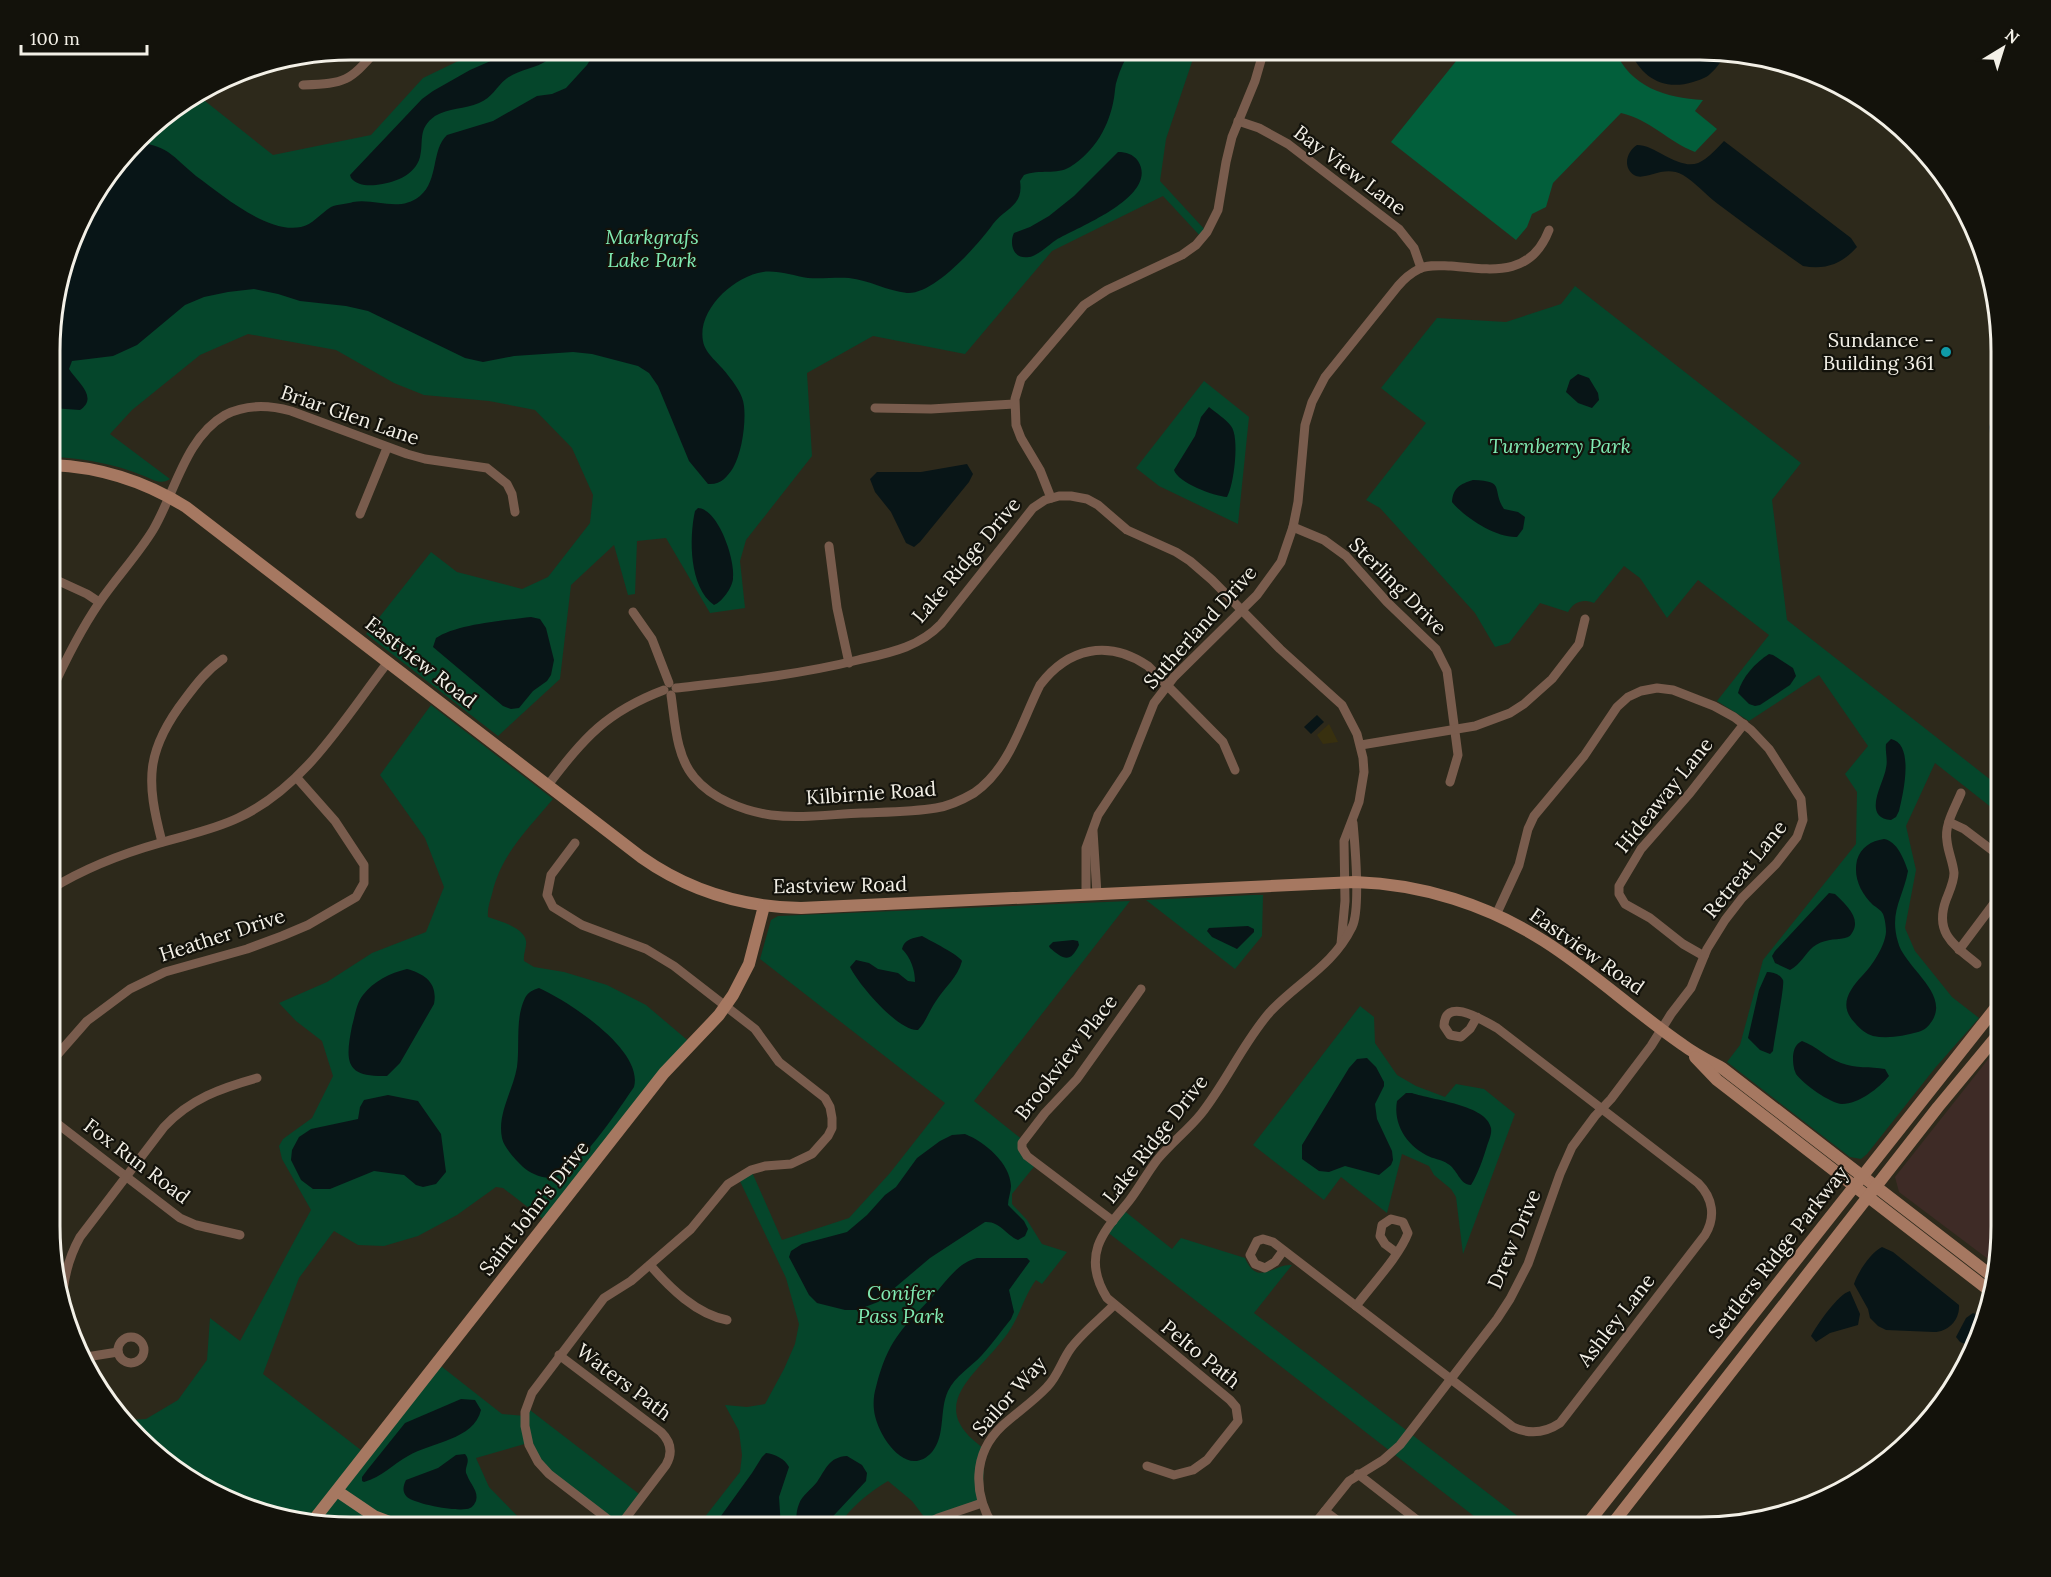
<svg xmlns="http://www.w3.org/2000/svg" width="2051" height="1577" viewBox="0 0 2051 1577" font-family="Lora,serif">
<rect width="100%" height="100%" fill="#2d291b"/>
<polygon fill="#3e2b26" points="2001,1043 2001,1246 1996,1265 1899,1192 1895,1177"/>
<g fill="#05462b">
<path d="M481,50H1196L1166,139L1160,181L1207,232L1202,238L1163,196L1052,251L965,354L873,336L807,373L812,456L746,540L740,561L745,608L710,613L666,538L637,541L635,594L628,595L614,545L571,585L560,679L498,736L366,634L431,552L457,572L522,589L548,577L590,523L593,495L572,448L535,410L489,401L424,395L394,383L336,350L248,334L200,355L132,410L110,434L170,479C161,485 154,480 144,476C115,464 83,458 52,457V312L90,201L153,124L200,97L273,155L371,135L423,78Z"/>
<path d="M1575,286L1801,463L1772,500L1787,620L2001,788V815L1935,763L1906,826L1916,870L1905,928L1915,951L1952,997L1979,1018L1935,1068L1867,1154L1861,1159L1850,1157L1727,1062L1740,1045L1763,960L1856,844L1857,792L1845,774L1868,746L1819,675L1749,721L1717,701L1769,635L1698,580L1667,618L1640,578L1624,566L1594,603C1583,599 1575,601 1568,612L1540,603L1509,643L1495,647L1475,613L1380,508L1366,500L1426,423L1381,388L1437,318L1506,322L1561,304Z"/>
<polygon points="1204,381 1249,417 1238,524 1159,486 1136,468"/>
<path d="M431,705L553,799C528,829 501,854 492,894C490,901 487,909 488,917C499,921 524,927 526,941C527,947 523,954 524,961L534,967L564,972L607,985L646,1005L692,1044L547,1222L503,1188L496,1187L457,1215L418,1236L384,1246L358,1245L334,1231L299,1278L263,1374L366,1454L437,1363L502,1414L525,1416L526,1407L643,1497L619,1527L552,1477L528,1443L476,1458L489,1487L528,1527H332L236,1505L153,1453L128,1420L146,1419L178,1400L207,1360L210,1318L240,1341L311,1210L282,1159L279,1146L283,1139L312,1118L333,1076L322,1041L296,1021L279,1003L327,982L372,953L426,932L444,887L425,838L380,775Z"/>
<polygon points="1253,895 1263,895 1262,936 1235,969 1146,900"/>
<path d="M1130,901L974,1101L1024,1141L1022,1143L1037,1163L1012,1194V1204L1027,1220L1042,1244L1067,1252L1042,1284L1036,1280C1024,1296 1020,1316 1008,1333C979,1374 921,1405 985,1449L982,1503L928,1522L912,1501L888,1481C865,1495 853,1506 837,1527H697L740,1472L742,1455L739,1431L725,1405L747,1407L765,1404L784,1369L795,1344L799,1324L786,1278L738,1177L751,1170L782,1240L849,1218L890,1173L945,1103L760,959L771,920L778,916Z"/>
<polygon points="1360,1006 1374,1017 1375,1043 1397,1075 1416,1086 1445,1097 1456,1084 1484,1089 1515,1114 1463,1254 1456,1197 1451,1189 1434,1175 1429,1166 1402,1154 1387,1213 1341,1177 1324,1200 1253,1145"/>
<path d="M1122,1209L1172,1249L1181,1238L1245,1258C1258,1288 1274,1263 1292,1265L1254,1313L1532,1527H1488L1106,1231Z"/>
</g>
<path fill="#025f3b" d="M1465,50H1615C1630,87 1666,98 1703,100L1695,111L1717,129L1695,152C1667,141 1651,120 1621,113L1553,183L1546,207L1532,214L1527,227L1516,240L1391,142Z"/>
<polygon fill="#38300f" points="1329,724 1338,742 1323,744 1317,735"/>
<g fill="#081517">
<path d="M516,50H551L548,60C535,69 519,69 506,79C496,87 492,98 479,103C465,109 448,108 435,116C417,129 424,141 420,157C415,176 393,183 376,185C366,186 357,185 351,178L350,175L422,99L433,91L470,70Z"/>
<path d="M596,50H1131C1125,59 1120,69 1117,80C1115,85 1115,92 1114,98C1109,127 1095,151 1070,167C1057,175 1039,169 1024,175L1020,181C1024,206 1005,208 993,224C978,245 934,295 907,293C887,291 869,280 849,278C836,277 822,279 808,278C794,276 777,270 763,272C734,276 697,310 703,341C705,354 720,364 727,374C734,383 743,394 744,406C746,423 742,453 733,468C727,477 721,485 708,484L689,461L658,386L649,373L638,366L592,354L573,352L514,356L483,362L465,358L368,311L346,306L300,301L278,294L254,289L228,292L204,297L185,305L137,345L113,356L72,361L69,369C77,382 99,397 80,410L52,408V312L90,201L138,142C149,144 159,146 168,152C178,159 186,168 196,176C221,194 267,234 301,227C312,225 321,213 331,207C337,204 347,204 353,202C376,198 399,213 420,196C439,180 431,150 447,135L493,121L537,96L552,94L566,88L587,65Z"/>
<path d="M1630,50H1719L1727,52C1722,60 1717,68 1710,74C1706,78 1699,80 1693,82C1664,91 1641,78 1630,50Z"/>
<path d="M1724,141L1851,238L1857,247C1842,264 1826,270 1803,266C1774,246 1746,225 1718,204C1706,195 1695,182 1683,175C1663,164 1645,182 1634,175C1622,167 1627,151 1637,145C1646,145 1652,149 1660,153C1693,171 1699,168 1724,141Z"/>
<path d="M1118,152C1126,152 1133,154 1138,161C1160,196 1078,227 1056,240C1048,245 1038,256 1029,257C1013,260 1009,243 1014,233L1030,227L1049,216L1074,196Z"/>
<polygon points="1578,374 1589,378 1598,393 1599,400 1592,408 1578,403 1566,392 1570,380"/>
<polygon points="2001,391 2001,444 1990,434 1989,427"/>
<path d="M1209,407C1216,413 1226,419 1231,426C1240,437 1234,485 1227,497C1214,496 1178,483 1174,470L1195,436L1201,417Z"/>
<polygon points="967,464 973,474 969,482 920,542 914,547 906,543 891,512 875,492 870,479 877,472 921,472"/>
<path d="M1473,480C1507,481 1491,490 1504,509L1518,512L1525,517L1523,529L1517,537C1496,538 1464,517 1452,502C1453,488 1460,484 1473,480Z"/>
<path d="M698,508C719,509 736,562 733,579C732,588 722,602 714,605C689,587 689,538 695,511Z"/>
<path d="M531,617L540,619L546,628L554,660L551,675L547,681L533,691L519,708L511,709L503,706L433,647L436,638C456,624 506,620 531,617Z"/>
<path d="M1769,654L1773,655L1793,668L1796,676L1790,685L1760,705L1755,706L1749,704L1738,693C1742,677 1755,663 1769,654Z"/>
<polygon points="1317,715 1324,722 1311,734 1304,727"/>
<path d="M1891,739C1915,744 1903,794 1899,811L1896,817L1891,820C1861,817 1884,783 1886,768C1888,760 1885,752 1886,744Z"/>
<path d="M1884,839C1897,841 1904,859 1908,871C1903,898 1889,912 1898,942C1904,967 1950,993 1932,1021C1928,1027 1925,1030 1918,1032C1903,1036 1888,1039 1873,1036C1866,1034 1860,1029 1855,1023C1838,1006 1849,990 1862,976C1872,966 1885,946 1886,932C1886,927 1885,919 1883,914C1881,910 1877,908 1873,905C1861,893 1853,878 1857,860C1861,847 1871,841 1884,839Z"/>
<path d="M1829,893L1835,894C1845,904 1862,918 1852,933C1850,936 1849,937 1845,938C1834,940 1823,939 1813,947C1805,954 1800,965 1790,970L1775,963L1772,956L1775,951Z"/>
<polygon points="1248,926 1254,929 1254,932 1237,949 1212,937 1207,931 1209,928"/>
<path d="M922,936C931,941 959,955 962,961C958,977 944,988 936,1001C929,1011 926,1022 918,1030C899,1032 858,984 850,967L856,960L869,963L878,969L898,973L908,981L915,982C915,970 911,958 902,949C904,939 914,938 922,936Z"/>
<path d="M1073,940L1078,941L1079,945C1070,964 1063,959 1050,948L1049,946L1053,942Z"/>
<path d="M407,969C425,974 438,983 434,1004L400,1063L387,1076C345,1077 345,1062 352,1026C355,1016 356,1004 363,995C374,981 390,973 407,969Z"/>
<path d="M1767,972C1773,972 1780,974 1783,980C1785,984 1774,1041 1773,1051L1770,1054L1760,1050L1748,1038L1759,990Z"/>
<path d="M539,988C568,1001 644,1050 634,1087C619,1109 580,1168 557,1176C546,1181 531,1174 523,1167C516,1160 504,1148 502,1138C497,1113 513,1091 517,1067C520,1045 515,1018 525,998C528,992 533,990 539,988Z"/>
<path d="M1802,1041C1816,1046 1827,1058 1841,1063C1856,1069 1870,1066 1885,1069L1889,1076C1879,1088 1859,1104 1842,1104C1831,1104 1802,1083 1796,1074C1793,1068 1793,1062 1793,1056C1794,1048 1796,1044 1802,1041Z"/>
<polygon points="1367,1058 1376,1067 1384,1082 1384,1086 1375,1104 1377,1119 1392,1151 1393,1160 1391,1165 1379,1175 1345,1166 1329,1172 1319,1171 1302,1159 1302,1145 1349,1068 1357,1059"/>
<path d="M1406,1093H1412C1432,1100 1487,1105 1491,1128C1492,1134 1489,1140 1487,1146C1483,1159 1478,1174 1471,1185C1460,1185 1457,1169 1448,1164C1441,1159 1433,1159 1426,1155C1406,1144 1393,1124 1397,1101Z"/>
<polygon points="388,1095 418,1101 441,1134 446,1172 436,1184 423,1187 416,1185 404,1175 374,1171 330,1189 313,1189 301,1180 291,1160 292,1150 299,1137 311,1129 358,1119 360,1107 364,1100"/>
<path d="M965,1134C985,1142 1010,1163 1011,1186C1011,1192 1008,1198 1008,1205L1024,1221L1028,1229L1025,1236L1018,1240C1006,1235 1000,1221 985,1222L930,1258L878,1302L857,1310H845L817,1303L809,1295L789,1257L791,1251L802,1244L847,1232L867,1215L885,1195L896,1187L917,1158L940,1141L952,1135Z"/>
<path d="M1882,1247L1893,1252L1959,1305C1960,1320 1948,1332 1934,1332L1886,1330L1878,1326L1870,1318L1868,1309L1854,1284C1858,1272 1871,1252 1882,1247Z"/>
<path d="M977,1258H1027L1030,1261L1009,1290L1014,1312L1011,1319C1001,1331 992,1344 982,1355C971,1367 955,1376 948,1391C939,1410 946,1435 932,1452C906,1481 876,1433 874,1410C873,1403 874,1393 876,1387C888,1340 901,1330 933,1296C946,1282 957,1263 977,1258Z"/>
<path d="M1850,1291L1860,1314L1858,1325L1830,1333L1816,1342L1811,1336C1817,1325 1838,1294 1850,1291Z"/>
<polygon points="1973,1313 1984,1318 1978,1341 1975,1348 1960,1342 1956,1337 1966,1318"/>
<path d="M461,1399L475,1400L481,1410C474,1440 431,1442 408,1456C393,1464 382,1477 364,1482L362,1481V1477L368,1469L405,1423Z"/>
<path d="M766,1453C775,1454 785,1459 789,1467L779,1497L781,1527H713L752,1473L762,1457Z"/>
<path d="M465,1454C472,1462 463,1467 467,1475C470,1484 479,1491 476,1501C475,1503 473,1507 470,1508C461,1513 415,1504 407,1497C402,1492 403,1486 406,1480L438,1468L456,1455Z"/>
<path d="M847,1456L862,1465L867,1473L866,1481L823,1527H797C796,1519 796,1511 799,1504C802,1495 811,1490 817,1482C826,1469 829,1457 847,1456Z"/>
</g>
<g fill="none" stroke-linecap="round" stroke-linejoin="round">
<g stroke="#795c4d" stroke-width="9">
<path d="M303,85C347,83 348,82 377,50"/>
<polyline points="1238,121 1259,128 1288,144 1399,229 1414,248 1421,268"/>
<polyline points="875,408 931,409 1014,404"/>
<polyline points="1051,498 1040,470 1021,438 1016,425 1015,399 1021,379 1084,305 1107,290 1182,255 1196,245 1207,232 1218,210 1226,162 1232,137 1255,81 1264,50"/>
<polyline points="360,514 387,448"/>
<polyline points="1293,527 1324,540 1346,556 1387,602 1436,649 1447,671 1458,755 1450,782"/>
<polyline points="829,546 837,608 849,663"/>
<polyline points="52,578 87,594 99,602"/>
<polyline points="633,612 652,639 669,683"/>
<path d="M676,688C737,681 798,675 858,660C888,653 918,648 941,624L1033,508L1045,500L1059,496H1071L1087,499L1098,505L1127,530L1176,552L1190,561L1212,580L1280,649L1342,705L1357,734L1363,758L1364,772L1359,802L1344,841L1345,901L1341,944"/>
<path d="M51,692C65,661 80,631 99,603C116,578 137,556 153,530C175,493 185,438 225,415C246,404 269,405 291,411L407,454L425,459L487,468L507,484L512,494L515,512"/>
<path d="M671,695C675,722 676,756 694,777C712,799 744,811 771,815C801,819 833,814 862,813C887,812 912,812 936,808C949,806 962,800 974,793C1010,768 1021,723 1040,685C1068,648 1108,639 1148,666L1223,742L1235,770"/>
<polyline points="1361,745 1475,726 1510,713 1524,704 1552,679 1579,644 1585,619"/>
<path d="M548,785C585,737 606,712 664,690"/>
<path d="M1961,793C1955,808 1944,825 1947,841C1948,852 1953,862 1954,873C1954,882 1949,892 1946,900C1934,933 1954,945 1977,964"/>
<polyline points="1949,822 1964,829 2001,857"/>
<polyline points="1093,831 1097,894"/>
<path d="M162,842C146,781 145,751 185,699C197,683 207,670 223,659"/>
<polyline points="575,843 551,875 547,895 553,907 582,925 646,949 674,966 755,1029 779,1062 825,1098 830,1107 832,1118 832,1128 828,1136 812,1154 791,1164 765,1166 751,1170 728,1184 691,1229 631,1281 604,1298 532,1393 525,1412 525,1426 529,1445 538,1462 549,1474 618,1527"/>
<path d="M51,889C85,868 121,854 160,843C186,835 213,830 238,818C305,787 344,719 388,662"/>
<path d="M1086,894V848L1098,815L1127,771L1154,703L1174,677L1257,595L1281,562L1293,527L1298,502L1305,425L1312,402L1325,377L1398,286C1404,279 1411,273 1419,269C1428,264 1442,266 1451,266C1493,270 1531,277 1549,230"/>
<polyline points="1959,950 2001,894"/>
<polyline points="1704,956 1683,944 1650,918 1625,904 1619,894 1619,886 1641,849 1690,793 1744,724"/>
<polyline points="51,1062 87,1021 130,989 165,972 247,949 282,936 308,925 356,897 364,883 364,865 335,821 297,778"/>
<polyline points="50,1118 180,1218 196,1225 240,1235"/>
<polyline points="1113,1221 1027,1156 1022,1148 1022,1143 1045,1113 1077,1079 1141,989"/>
<path d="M1283,1251L1275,1262L1265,1268L1255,1264L1250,1255L1257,1241L1263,1239L1273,1242L1513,1427C1530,1435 1545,1433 1560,1423L1705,1235C1716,1217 1713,1198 1698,1183L1497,1028C1484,1021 1445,995 1444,1026L1450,1035L1461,1037L1470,1029L1477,1017"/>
<path d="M650,1265C670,1288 696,1314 727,1320"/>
<path d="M63,1292C65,1272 70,1255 80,1237L164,1127C190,1099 221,1088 257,1078"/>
<path d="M1356,1306C1371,1286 1400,1255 1408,1233L1403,1222L1391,1219L1382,1225L1380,1236L1385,1244L1397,1253"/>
<circle cx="131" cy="1350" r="13"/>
<path d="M559,1355L661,1432C671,1442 673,1453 666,1465L619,1527"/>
<polyline points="80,1358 118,1352"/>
<path d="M1147,1466L1174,1475L1193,1470L1207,1460L1238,1421L1236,1407L1230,1400L1107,1298C1097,1282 1092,1264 1098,1246C1104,1229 1118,1215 1129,1201C1139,1188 1147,1173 1157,1160C1171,1143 1188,1130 1201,1114C1227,1081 1243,1043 1270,1012C1298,982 1333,966 1352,927C1361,909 1355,845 1353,823"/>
<polyline points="1358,1474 1426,1527"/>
<polyline points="1325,1511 1346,1527"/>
<polyline points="920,1527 938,1518 982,1503"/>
<path d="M994,1527C973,1495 972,1454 1002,1426C1016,1413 1033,1402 1047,1387C1058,1376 1062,1360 1071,1348C1083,1332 1100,1319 1114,1305"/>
<polyline points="1312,1527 1349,1481 1383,1460 1400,1445 1497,1319 1510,1299 1528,1264 1560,1174 1572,1147 1595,1116 1611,1099 1651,1046 1671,1014 1691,988 1707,949 1725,920 1742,898 1776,864 1797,837 1803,820 1801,799 1769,749 1751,730 1734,717 1714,706 1673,690 1657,688 1641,691 1628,697 1617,707 1584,756 1534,816 1528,829 1519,865 1496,915"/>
</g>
<g stroke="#a67861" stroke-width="12">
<path d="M52,465C100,467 146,482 186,507L641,857C689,891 742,907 801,908L1355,882C1422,884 1488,905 1544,941C1593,972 1635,1012 1683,1045C1695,1054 1709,1061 1722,1068L1993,1277"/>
<polyline points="1695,1057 1717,1080 1990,1291"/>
<polyline points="337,1491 374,1516 403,1527"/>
<polyline points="312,1522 664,1073 719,1015 733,995 749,964 764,906"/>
<polyline points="1585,1527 2001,1001"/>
<polyline points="1610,1527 1938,1107 2001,1031"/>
</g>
</g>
<circle fill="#0f9aa8" stroke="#13120b" stroke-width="2" cx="1946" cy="352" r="6"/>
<g text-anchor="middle" stroke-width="4.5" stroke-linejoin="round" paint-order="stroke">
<g font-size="20" fill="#f3f0e7" stroke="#13120b">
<text transform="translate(1350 170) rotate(37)" y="7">Bay View Lane</text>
<text transform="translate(350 415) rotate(19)" y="7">Briar Glen Lane</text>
<text transform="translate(966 560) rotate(-50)" y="7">Lake Ridge Drive</text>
<text transform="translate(1398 586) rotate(45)" y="7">Sterling Drive</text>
<text transform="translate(1200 627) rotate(-48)" y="7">Sutherland Drive</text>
<text transform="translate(421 662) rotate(38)" y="7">Eastview Road</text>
<text transform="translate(871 793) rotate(-4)" y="7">Kilbirnie Road</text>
<text transform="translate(1664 795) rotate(-51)" y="7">Hideaway Lane</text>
<text transform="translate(1745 869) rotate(-51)" y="7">Retreat Lane</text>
<text transform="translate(840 885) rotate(-1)" y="7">Eastview Road</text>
<text transform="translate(222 935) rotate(-18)" y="7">Heather Drive</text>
<text transform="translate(1587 951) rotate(35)" y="7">Eastview Road</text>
<text transform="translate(1066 1057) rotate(-52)" y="7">Brookview Place</text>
<text transform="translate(1155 1139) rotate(-52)" y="7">Lake Ridge Drive</text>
<text transform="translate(137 1161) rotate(37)" y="7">Fox Run Road</text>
<text transform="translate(534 1208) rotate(-52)" y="7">Saint John's Drive</text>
<text transform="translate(1514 1239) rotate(-67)" y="7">Drew Drive</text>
<text transform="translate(1778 1252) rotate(-52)" y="7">Settlers Ridge Parkway</text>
<text transform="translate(1616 1320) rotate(-52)" y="7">Ashley Lane</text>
<text transform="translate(1201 1354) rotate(39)" y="7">Pelto Path</text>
<text transform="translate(624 1382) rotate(37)" y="7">Waters Path</text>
<text transform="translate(1009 1396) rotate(-48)" y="7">Sailor Way</text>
</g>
<g font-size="20" font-style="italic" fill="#81ebb3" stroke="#13120b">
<text x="652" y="244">Markgrafs<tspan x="652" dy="23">Lake Park</tspan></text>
<text x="1560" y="453">Turnberry Park</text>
<text x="901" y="1300">Conifer<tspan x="901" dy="23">Pass Park</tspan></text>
</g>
<g font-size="20" fill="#f3f0e7" stroke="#13120b" text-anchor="end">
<text x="1934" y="347">Sundance -<tspan x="1934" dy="23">Building 361</tspan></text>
</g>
</g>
<path d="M0 0H2051V1577H0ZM351 60H1700A291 291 0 0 1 1991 351V1226A291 291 0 0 1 1700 1517H351A291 291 0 0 1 60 1226V351A291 291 0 0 1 351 60Z" fill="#13120b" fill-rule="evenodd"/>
<path fill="none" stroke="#f3f0e7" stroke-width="3" d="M351 60H1700A291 291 0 0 1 1991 351V1226A291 291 0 0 1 1700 1517H351A291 291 0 0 1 60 1226V351A291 291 0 0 1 351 60Z"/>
<g transform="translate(2003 48) rotate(38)" stroke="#13120b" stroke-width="4.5" paint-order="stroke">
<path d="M0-4.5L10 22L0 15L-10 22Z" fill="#f3f0e7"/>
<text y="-9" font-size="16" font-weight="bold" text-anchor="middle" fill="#f3f0e7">N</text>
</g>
<path d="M21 45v9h126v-9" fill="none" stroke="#f3f0e7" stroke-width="3"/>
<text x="30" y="45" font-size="18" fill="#f3f0e7" stroke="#13120b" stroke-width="4.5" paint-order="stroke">100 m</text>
</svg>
